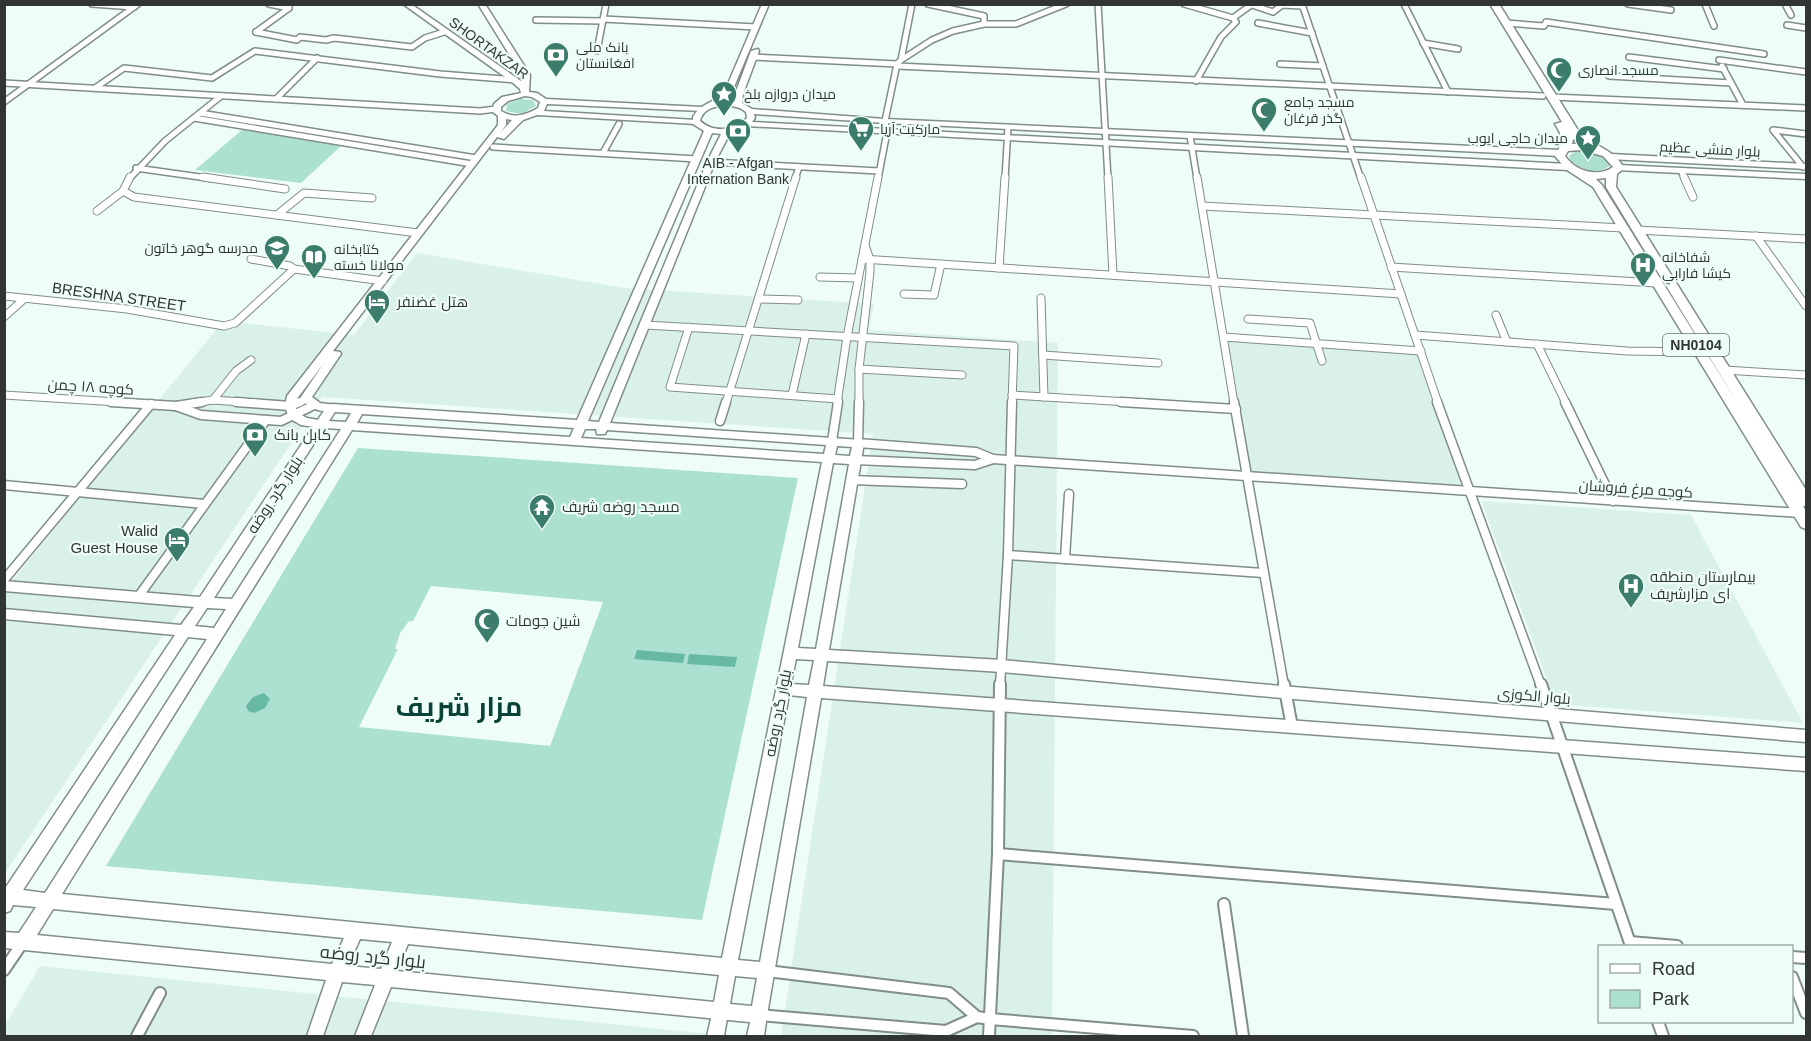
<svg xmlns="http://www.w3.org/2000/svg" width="1811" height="1041" viewBox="0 0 1811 1041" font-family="Arial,Cairo,sans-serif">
<rect width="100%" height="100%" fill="#eefdf8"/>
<g fill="#daf1e9">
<polygon points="417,253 625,288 874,304 869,330 1058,343 1052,1036 781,1036 873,434 322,397 5,873 5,590 223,321 354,335"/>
<polygon points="1224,337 1421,351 1471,491 1246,478"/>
<polygon points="1481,501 1691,515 1803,723 1556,704"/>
<polygon points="40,966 729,1036 5,1036 5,1025"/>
</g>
<g fill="#ace1d1" fill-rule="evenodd">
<polygon points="520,99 533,100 536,106 521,114 506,111 507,104"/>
<polygon points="243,129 341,146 301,183 195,170"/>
<path d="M1576,151C1589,150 1604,153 1610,165C1599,176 1580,170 1570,160L1569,156Z"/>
<path d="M358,448L798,478L702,920L106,866ZM431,586L603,602L550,746L359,727L398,649H395L400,633L409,621H413Z"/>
</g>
<g fill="#67b9a4">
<polygon points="637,650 685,654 683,663 634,659"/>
<polygon points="689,654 737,657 735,667 687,664"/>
<polygon points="264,693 270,699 265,708 254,713 248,711 246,706 253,697"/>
</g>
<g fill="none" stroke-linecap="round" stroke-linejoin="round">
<g stroke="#808d89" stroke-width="8">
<g id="street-far3">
<polyline points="92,4 134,7"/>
<polyline points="269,4 289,8"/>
<polyline points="928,4 984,16 984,24"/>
<polyline points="1098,4 1108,179"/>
<polyline points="1184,4 1233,18 1236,22 1221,37 1196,81"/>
<polyline points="1249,4 1273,12 1282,5 1302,6"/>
<polyline points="1302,4 1361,179"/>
<polyline points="1404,4 1448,92"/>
<polyline points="1628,4 1671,10"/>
<polyline points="1705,4 1714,26"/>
<polyline points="1785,4 1791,15"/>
<polyline points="1233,18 1251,5"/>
<polyline points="603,19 756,27"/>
<polyline points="536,20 603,21"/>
<polyline points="1258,23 1312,33"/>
<polyline points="1506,23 1544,26 1546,22 1764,54"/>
<polyline points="1787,25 1806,28"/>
<polyline points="256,32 297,40 300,37 326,40 334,38 412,47 425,38 444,32"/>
<polyline points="256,32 289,8"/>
<polyline points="1423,43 1458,49"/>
<polyline points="597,51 606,4"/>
<polyline points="752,57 897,64"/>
<polyline points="1629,57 1724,69"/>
<polyline points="901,60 932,40 953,31 984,24 1016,24 1066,4"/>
<polyline points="1719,60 1806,72"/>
<polyline points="1280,64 1323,66"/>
<polyline points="897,66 1543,96"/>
<polyline points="1722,66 1743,105"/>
<polyline points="1609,76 1731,83"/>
<polyline points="4,83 480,111 496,109"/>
<polyline points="95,88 124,68 212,78 255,51 440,74 515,80"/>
<polyline points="1552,97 1806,108"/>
<polyline points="276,99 317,58"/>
<polyline points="4,102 138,4"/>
<polyline points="200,113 476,158"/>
<polyline points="194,118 472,164"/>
<polyline points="1190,136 1197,179"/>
<polyline points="493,147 697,159"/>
<polyline points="603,153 619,124"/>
<polyline points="711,162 879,171"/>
<polyline points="1803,167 1773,130 1806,134"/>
<polyline points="136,168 214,179"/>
<polyline points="1681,171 1685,179"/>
<polyline points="129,179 165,141 221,96"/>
<polyline points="795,179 799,167"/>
<polyline points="878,179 887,132 885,121 897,64 901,60 912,4"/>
<polyline points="1005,179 1008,127"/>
</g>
</g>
<g stroke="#808d89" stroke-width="9">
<g id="street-far2">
<polyline points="203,177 285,189"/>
<polyline points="1108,177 1113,275"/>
<polyline points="1197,177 1234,403"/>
<polyline points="1361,177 1438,403"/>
<polyline points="1684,177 1693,197"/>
<polyline points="123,191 134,197 418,233"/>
<polyline points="1202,206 1623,228"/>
<polyline points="97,211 123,191 130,177"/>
<polyline points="277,215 304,193 372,198"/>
<polyline points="1637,230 1806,239"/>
<polyline points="1756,236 1806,306"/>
<polyline points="251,259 290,266 294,269 383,281"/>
<polyline points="862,259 1401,294"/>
<polyline points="1391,267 1656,283"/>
<polyline points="999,268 1005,177"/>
<polyline points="820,277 858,278"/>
<polyline points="904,294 934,295 941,264"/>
<polyline points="4,296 127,309 224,326 235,323 294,269"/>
<polyline points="1041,298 1044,397"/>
<polyline points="759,299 798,300"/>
<polyline points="1496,315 1507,342"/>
<polyline points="4,317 24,299"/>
<polyline points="1248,319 1310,323 1322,361"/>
<polyline points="645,325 1014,346 1012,403"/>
<polyline points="689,327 670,387 838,399"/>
<polyline points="1415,335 1627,351 1701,352"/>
<polyline points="1224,337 1421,351"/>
<polyline points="1537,344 1566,403"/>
<polyline points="1043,355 1158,363"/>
<polyline points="859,369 962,375"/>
<polyline points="1725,370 1806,375"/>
<polyline points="4,395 134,403"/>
<polyline points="792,395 806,334"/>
<polyline points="1012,395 1145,403"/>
<polyline points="213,400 236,371 251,360"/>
<polyline points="193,403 213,400 256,403"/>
<polyline points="297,403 307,399"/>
<polyline points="726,403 796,177"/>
<polyline points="837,403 847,337 878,177"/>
<polyline points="859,403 859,369 870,272 870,260 865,245"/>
</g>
</g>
<g stroke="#808d89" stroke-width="11">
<g id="street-far1">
<polyline points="111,402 176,406 202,402"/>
<polyline points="236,402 290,406 300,402"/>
<polyline points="859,402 858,443 976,452 993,459 1800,513"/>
<polyline points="1121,402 1236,409"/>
<polyline points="1234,402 1284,686"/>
<polyline points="1437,402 1541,686"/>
<polyline points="1565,402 1613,501"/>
<polyline points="176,406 201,415 281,421 314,405"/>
<polyline points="720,421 726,402"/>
<polyline points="832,441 838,402"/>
<polyline points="855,460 975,465 993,459"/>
<polyline points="851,480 962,484"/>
<polyline points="4,485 204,504"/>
<polyline points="1008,555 1263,573"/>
<polyline points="1065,559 1069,494"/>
<polyline points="4,580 151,404"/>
<polyline points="138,597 266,420"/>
<polyline points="1000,686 1008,555 1012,402"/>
</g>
</g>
<g stroke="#808d89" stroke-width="14">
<g id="street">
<polyline points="1284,684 1292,727"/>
<polyline points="1541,684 1631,946"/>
<polyline points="998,854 1616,904"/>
<polyline points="1224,904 1243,1036"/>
<polyline points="1630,942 1677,946"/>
<polyline points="1792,957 1806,958"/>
<polyline points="4,970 23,942"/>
<polyline points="767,971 949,993 977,1017 990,1019 1193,1036"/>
<polyline points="1792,977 1806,1013"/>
<polyline points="759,1015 946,1031 977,1017"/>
<polyline points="1658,1022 1663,1036"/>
<polyline points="137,1036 160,993"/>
<polyline points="989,1036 998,854 1000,684"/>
</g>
</g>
<g stroke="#808d89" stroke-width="3">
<g id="secondary">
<path d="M403,4H411L521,81L522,75L478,4H485L530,75L529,92L537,93L546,99L702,107L706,109L702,111L547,104L544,111L696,120L700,122L696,124L537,115L523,120L504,139L497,137L333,351L340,352L341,354L312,397L320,403L336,405L337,408L336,411C322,413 308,409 301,397L324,363L296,400L295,406L298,413L307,418L325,421L327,424L321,428L301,425L289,418L285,406L287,396L498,125V116L493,112L494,104L502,97L521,93L520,89L512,82ZM525,96L532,97L540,102L538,108C526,115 514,119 501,111V107L508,101ZM506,119L512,120L501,132L506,125Z"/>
<polygon points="1611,154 1806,164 1806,169 1608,159 1608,155"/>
<polygon points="1619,165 1806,174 1806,179 1616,170 1616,166"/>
<polygon points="720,1004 726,1006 728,1012 724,1036 707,1036 714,1006"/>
<polygon points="759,1007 765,1009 767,1015 764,1036 747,1036 753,1009"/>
</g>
</g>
<g stroke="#808d89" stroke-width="3">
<path id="primary" d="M762,4H769L731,94L724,101L734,102L735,94L751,51L758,49L759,51L743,94L742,103L752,109L885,119L1560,150L1564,153L1560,156L885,123L754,114L755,118L752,122L1568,164L1572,167L1568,170L746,126L730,133L715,162L610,423L862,440L864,443L829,650L1002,660L1259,684L1806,730V742L1259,696L1002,672L827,661L823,686L1806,758V771L821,698L767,1015L765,1021L759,1023L391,987L371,1036H355L375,985L342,982L323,1036H307L326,980L4,948V932L19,933L36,907L13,905L10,911L4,913V890L175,635L4,619V609L181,625L194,607L4,591V581L200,597L317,421L328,405L332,404L577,420L704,131L693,124V117C701,103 712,104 724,93ZM728,105L740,108L746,112L747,118C734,130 715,134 700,121C703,108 716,106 728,105ZM712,133L721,134L707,162L599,422L588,421ZM335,412L351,413L346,422L329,421ZM362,414L574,428L570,437L357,423ZM324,428L341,429L232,599L214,598ZM585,429H596L597,434H605L607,430L826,445L824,454L581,438ZM352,430L822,462L722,958L62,894ZM837,446L852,447L850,456L835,455ZM833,463L849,464L816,649L798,648ZM207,608L226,609L214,628L195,626ZM188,637L207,639L45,893L23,890ZM796,659L814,660L809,685L791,684ZM789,695L807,697L760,962L738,960ZM53,909L344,938L332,964L37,935ZM360,939L392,942L381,969L348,966ZM408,944L719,975L714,1002L397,971ZM735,976L757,978L752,1006L730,1004Z"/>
</g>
<g stroke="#808d89" stroke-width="3">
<path id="highway" d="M1490,4H1499L1581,135C1596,146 1615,151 1624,168L1617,174L1616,187L1806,490V506H1803L1806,511V529L1801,527L1593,187L1567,170L1555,156C1563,142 1564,138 1555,124L1562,122ZM1573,139L1580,144H1572ZM1581,150L1603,156L1613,167C1598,178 1575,171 1565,156L1568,151ZM1606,178V187L1737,402L1602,185L1596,179Z"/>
</g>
<use href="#street-far3" stroke="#fff" stroke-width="5"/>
<use href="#street-far2" stroke="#fff" stroke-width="7"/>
<use href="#street-far1" stroke="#fff" stroke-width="8"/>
<use href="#street" stroke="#fff" stroke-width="10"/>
<use href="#secondary" fill="#fff" fill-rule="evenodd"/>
<use href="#primary" fill="#fff" fill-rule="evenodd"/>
<use href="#highway" fill="#fff" fill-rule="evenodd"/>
</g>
<defs>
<g id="bank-pin" transform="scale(1.35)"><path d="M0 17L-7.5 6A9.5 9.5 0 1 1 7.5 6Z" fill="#3b7c6b" stroke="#eefdf8"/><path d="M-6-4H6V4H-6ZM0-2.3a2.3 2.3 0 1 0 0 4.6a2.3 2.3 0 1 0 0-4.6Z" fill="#fff"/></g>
<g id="mosque-pin" transform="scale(1.35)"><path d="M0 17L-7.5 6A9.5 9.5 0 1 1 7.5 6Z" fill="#3b7c6b" stroke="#eefdf8"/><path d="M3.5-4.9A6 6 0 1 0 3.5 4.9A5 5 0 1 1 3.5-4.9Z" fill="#fff"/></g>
<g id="sight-pin" transform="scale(1.35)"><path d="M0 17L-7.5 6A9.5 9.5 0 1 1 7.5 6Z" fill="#3b7c6b" stroke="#eefdf8"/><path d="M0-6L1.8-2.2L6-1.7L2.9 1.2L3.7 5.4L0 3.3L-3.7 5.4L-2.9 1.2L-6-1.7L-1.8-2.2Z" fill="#fff"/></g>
<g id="supermarket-pin" transform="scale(1.35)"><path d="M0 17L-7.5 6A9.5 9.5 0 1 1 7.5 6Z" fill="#3b7c6b" stroke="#eefdf8"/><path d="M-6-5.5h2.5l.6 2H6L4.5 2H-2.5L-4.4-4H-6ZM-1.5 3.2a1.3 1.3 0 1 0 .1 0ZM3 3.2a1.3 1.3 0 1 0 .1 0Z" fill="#fff"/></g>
<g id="school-pin" transform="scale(1.35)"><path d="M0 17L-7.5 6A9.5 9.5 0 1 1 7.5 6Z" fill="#3b7c6b" stroke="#eefdf8"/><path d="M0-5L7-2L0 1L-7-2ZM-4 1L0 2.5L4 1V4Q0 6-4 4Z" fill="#fff"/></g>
<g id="library-pin" transform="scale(1.35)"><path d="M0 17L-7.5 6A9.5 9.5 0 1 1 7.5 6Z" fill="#3b7c6b" stroke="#eefdf8"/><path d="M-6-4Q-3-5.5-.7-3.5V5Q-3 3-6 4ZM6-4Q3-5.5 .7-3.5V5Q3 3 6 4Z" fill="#fff"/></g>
<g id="hospital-pin" transform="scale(1.35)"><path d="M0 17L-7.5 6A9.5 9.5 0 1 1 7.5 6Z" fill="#3b7c6b" stroke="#eefdf8"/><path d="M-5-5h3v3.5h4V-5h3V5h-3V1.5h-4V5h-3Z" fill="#fff"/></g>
<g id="hotel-pin" transform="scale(1.35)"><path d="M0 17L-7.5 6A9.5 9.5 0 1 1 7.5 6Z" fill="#3b7c6b" stroke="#eefdf8"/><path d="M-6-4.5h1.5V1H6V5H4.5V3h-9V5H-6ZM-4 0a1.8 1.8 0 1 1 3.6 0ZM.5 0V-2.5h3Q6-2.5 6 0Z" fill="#fff"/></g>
<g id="temple-pin" transform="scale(1.35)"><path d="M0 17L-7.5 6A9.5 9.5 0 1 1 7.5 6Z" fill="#3b7c6b" stroke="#eefdf8"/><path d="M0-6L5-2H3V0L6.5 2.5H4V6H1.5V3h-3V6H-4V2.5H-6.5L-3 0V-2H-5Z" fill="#fff"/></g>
</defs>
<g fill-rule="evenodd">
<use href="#bank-pin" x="556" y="55"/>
<use href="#mosque-pin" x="1559" y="70"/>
<use href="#sight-pin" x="724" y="94"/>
<use href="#mosque-pin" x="1264" y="110"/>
<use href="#supermarket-pin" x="861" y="129"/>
<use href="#bank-pin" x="738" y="131"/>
<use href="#sight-pin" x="1588" y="138"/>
<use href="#school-pin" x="277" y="248"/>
<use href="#library-pin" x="314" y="257"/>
<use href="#hospital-pin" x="1643" y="265"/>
<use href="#hotel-pin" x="377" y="302"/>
<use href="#bank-pin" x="255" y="435"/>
<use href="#temple-pin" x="542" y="507"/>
<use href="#hotel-pin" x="177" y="540"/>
<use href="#hospital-pin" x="1631" y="586"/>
<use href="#mosque-pin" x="487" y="621"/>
</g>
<g text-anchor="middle" stroke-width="4.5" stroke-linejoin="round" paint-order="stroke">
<g font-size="14" fill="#313634" stroke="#eefdf8" text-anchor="start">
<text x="576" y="52">بانک ملی<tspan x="576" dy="16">افغانستان</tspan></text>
<text x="1578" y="75">مسجد انصاری</text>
<text x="744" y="99">میدان دروازه بلخ</text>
<text x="1284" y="107">مسجد جامع<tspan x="1284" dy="16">گذر قرغان</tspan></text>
<text x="880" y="134">مارکیت آریا</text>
<text x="1568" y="143" text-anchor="end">میدان حاجی ایوب</text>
<text x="738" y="168" text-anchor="middle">AIB - Afgan<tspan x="738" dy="16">Internation Bank</tspan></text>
<text x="258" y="253" text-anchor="end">مدرسه گوهر خاتون</text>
<text x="334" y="254">کتابخانه<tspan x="334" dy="16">مولانا خسته</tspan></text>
<text x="1662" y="262">شفاخانه<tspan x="1662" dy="16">كيشا فارابي</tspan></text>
</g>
<g font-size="14" fill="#313634" stroke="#eefdf8">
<text transform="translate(489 48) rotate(36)" y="5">SHORTAKZAR</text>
<text transform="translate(1710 149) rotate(3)" y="5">بلوار منشی عظیم</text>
</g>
<rect fill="#eefdf8" stroke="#6a726f" stroke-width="1.5" x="1663" y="334" width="66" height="22" rx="4.5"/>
<g font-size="14" font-weight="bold" fill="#313634">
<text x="1696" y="350">NH0104</text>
</g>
<g font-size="15" fill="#313634" stroke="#eefdf8">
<text transform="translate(119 297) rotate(8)" y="5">BRESHNA STREET</text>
<text transform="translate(91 387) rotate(4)" y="5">كوچه ١٨ چمن</text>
<text transform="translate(1636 489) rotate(4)" y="5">كوجه مرغ فروشان</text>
<text transform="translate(275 495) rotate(-57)" y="5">بلوار گرد روضه</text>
<text transform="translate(1534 696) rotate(5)" y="5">بلوار الکوزی</text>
<text transform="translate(778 713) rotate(-79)" y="5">بلوار گرد روضه</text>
</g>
<g font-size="15" fill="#313634" stroke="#eefdf8" text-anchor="start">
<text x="397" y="307">هتل غضنفر</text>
<text x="274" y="440">کابل بانک</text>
<text x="562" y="512">مسجد روضه شریف</text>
<text x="158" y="536" text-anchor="end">Walid<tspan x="158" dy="17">Guest House</tspan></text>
<text x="1650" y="582">بیمارستان منطقه<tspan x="1650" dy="17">ای مزارشریف</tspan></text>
<text x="506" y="626">شین جومات</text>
</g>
<g font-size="18" fill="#313634" stroke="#eefdf8">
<text transform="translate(373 957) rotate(6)" y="6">بلوار گرد روضه</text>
</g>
<g font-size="27" font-weight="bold" fill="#094236" stroke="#eefdf8">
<text x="459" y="716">مزار شريف</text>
</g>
</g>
<rect width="1811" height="1041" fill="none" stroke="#313634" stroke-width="12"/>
<rect x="1598" y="945" width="195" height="78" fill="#eefdf8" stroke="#a2adaa" stroke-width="1.5"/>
<rect x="1610" y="964" width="30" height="9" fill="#ffffff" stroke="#a2adaa" stroke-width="1.5"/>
<text x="1652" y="975" font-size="18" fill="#313634">Road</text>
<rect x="1610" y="990" width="30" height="18" fill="#ace1d1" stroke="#a2adaa" stroke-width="1.5"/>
<text x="1652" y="1005" font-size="18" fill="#313634">Park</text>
</svg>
